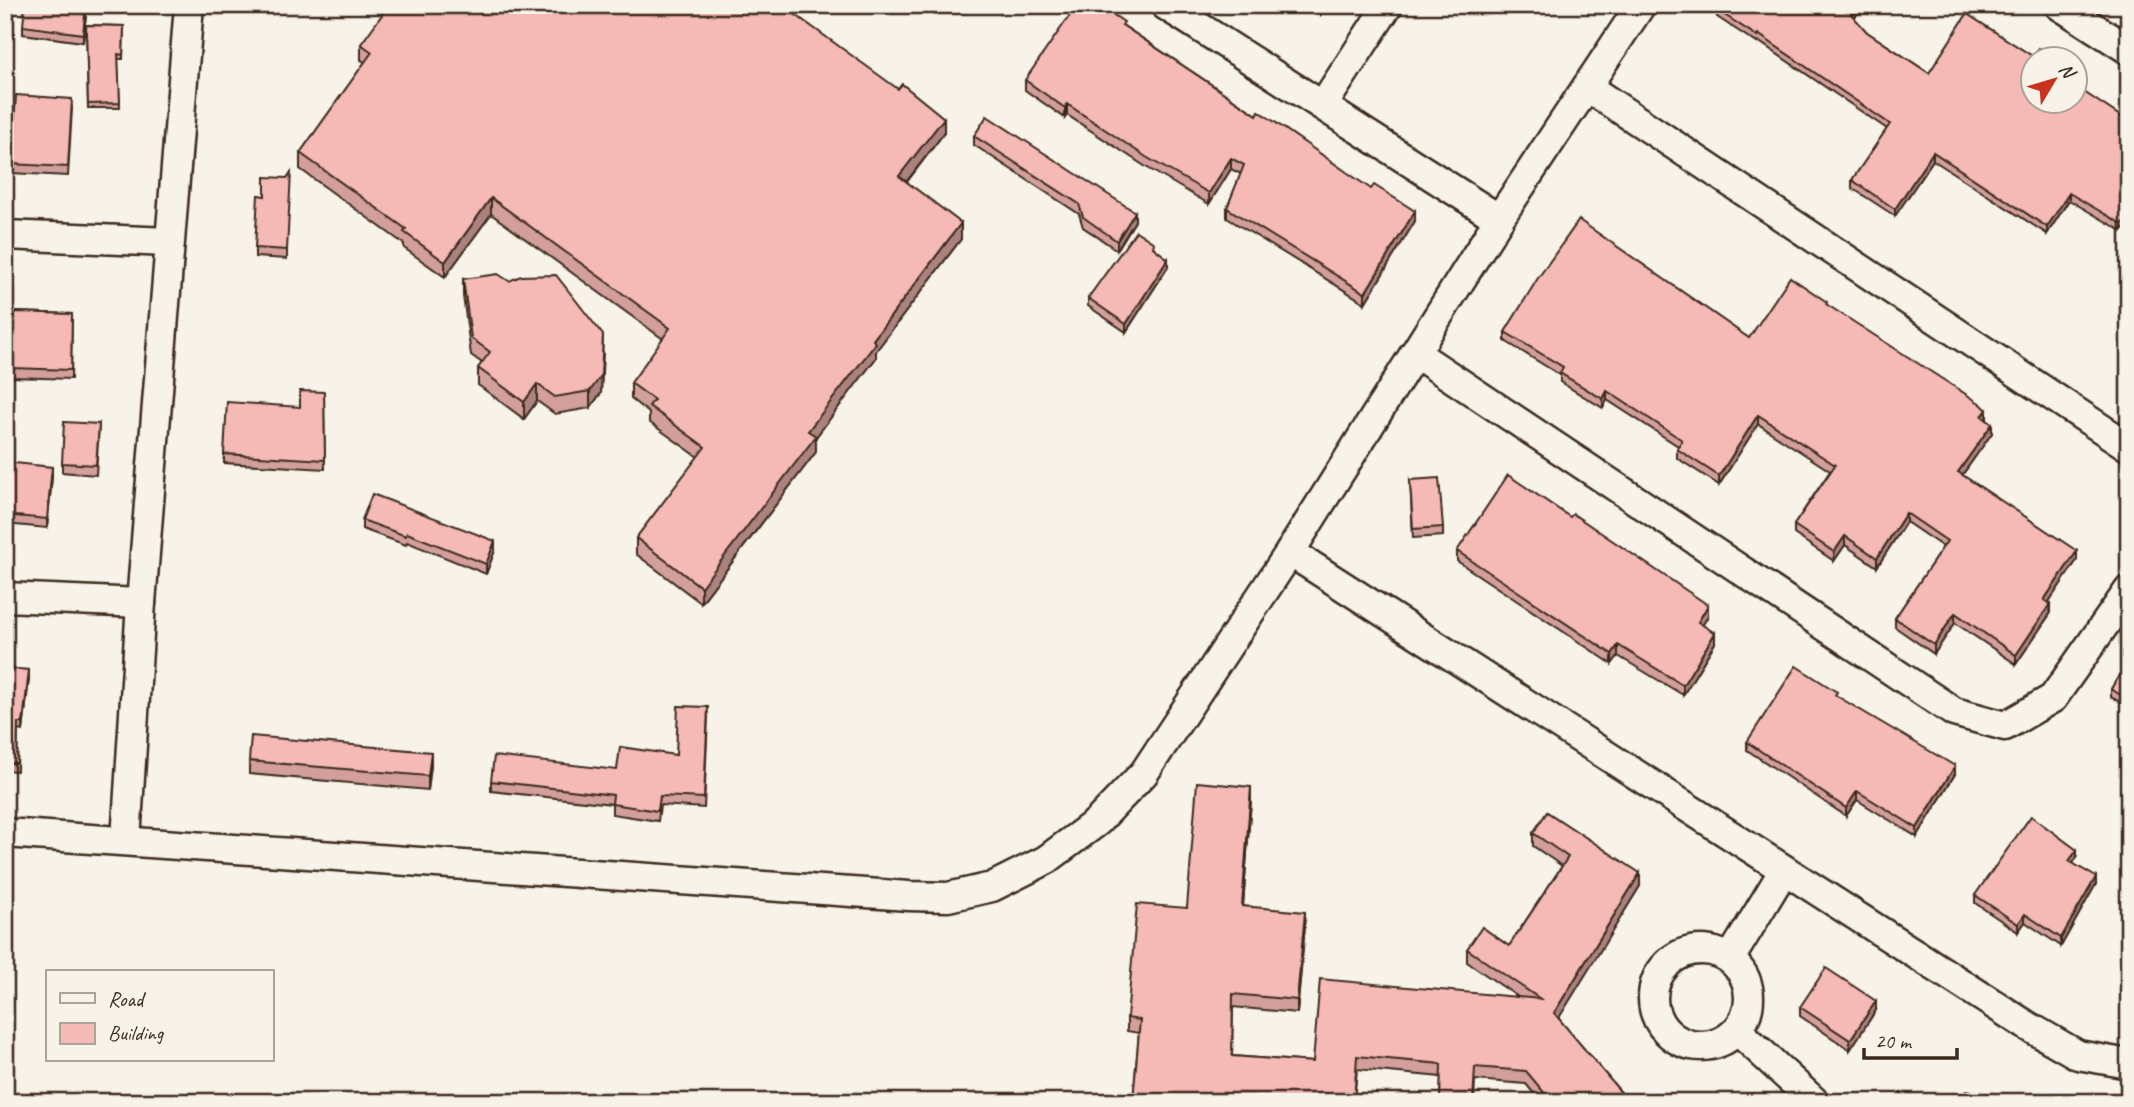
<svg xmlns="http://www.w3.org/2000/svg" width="2134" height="1107" viewBox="0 0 2134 1107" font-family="Caveat,sans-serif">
<rect width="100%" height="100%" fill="#f7f3e8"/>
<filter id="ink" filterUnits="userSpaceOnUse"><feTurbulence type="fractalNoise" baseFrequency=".0143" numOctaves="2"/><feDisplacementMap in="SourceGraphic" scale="14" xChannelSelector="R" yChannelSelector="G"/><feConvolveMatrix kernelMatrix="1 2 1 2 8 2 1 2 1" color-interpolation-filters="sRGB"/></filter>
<g filter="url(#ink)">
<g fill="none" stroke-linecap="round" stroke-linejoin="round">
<g stroke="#3b2a1e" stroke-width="33">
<g id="street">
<polyline points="1165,5 1499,219"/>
<polyline points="2059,5 2129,50"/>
<polyline points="1587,87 2129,447"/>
<polyline points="1323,105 1388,5"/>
<polyline points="5,235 169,242"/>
<polyline points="1415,353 1954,712 2005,726 2053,698 2129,590"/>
<polyline points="1290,552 2026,1025 2078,1055 2129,1064"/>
<polyline points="5,597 141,603"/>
<polyline points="5,833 909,896 948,897 992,887 1046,860 1097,822 1144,773 1290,552 1499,219 1641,5"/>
<polyline points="126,840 141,603 189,5"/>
<circle cx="1701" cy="998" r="48"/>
<polyline points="1730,959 1784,870"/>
<polyline points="1737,1030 1815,1102"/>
</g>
</g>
<use href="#street" stroke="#f7f3e8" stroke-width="28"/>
</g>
<g fill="#d39f9d" stroke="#3b2a1e" stroke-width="2">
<polygon points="87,5 83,42 23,34 23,26"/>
<polygon points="1308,5 1326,5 1321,14"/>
<polygon points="1720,5 1864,5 1854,18 1867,32 1929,73 2033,60 2129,122 2129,222 2122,231 2069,200 2047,234 1933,160 1895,216 1852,188 1852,180 1887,129 1758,41 1757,43 1717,17 1717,10"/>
<polygon points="86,25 124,26 123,59 118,59 120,108 88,108"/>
<polygon points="1124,26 1415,221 1365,303 1227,218 1227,208 1241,174 1231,169 1209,204 1146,167 1067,115 1065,118 1025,90 1025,80"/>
<polygon points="361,44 944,133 907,182 961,239 876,351 876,358 816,437 816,452 701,603 636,554 636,538 698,457 649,422 649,413 631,399 631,383 663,339 491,214 445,277 404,248 404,244 300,169 300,153 365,62 361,60"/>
<polygon points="72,108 68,176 11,173 11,164"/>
<polygon points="974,136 1135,221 1117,250 1083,227 1079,214 974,145"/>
<polygon points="287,178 287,259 255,257 255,248 265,196"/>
<polygon points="1154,248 1168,267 1126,332 1088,306 1088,298"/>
<polygon points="463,279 603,352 601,393 590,408 555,414 537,401 524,419 478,385 478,368 482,363 471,355 463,296"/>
<polygon points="1827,305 1987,419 1992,433 1962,475 2077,560 2048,603 2050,614 2016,664 1955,623 1934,654 1895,627 1895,618 1943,547 1906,522 1877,567 1845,545 1834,561 1794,534 1794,525 1830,471 1758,424 1719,485 1677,458 1677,449 1678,446 1607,400 1603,408 1560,382 1560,375 1505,341 1505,332 1749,338"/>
<polygon points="14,312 72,314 71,379 12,377"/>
<polygon points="324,392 325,469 224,463 224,454"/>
<polygon points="99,424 96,475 62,472 62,463"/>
<polygon points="5,462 52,476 47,528 5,524"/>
<polygon points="1410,480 1443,527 1443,536 1413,538"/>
<polygon points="362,520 495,550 486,574 407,542 406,545 362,529"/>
<polygon points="1457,551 1708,616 1702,625 1715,643 1683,695 1618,656 1612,664 1457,561"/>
<polygon points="2129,659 2129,707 2111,697 2111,689"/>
<polygon points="5,668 29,678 23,731 18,730 17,771 5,770"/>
<polygon points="1837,696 1955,774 1917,837 1857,800 1846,816 1747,750 1747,742"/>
<polygon points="708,717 704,808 660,805 658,821 612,814 612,804 491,791 491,781 617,770 676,755"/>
<polygon points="249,761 431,765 428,790 249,774"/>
<polygon points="1251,800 1243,906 1305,925 1297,1013 1233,1007 1232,1056 1313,1062 1518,997 1467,962 1467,949 1509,946 1562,866 1533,846 1533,833 1640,886 1558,1018 1629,1102 1541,1102 1526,1084 1475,1080 1474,1102 1440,1102 1441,1077 1357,1069 1354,1102 1133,1102 1139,1033 1127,1031 1127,1018 1187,908"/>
<polygon points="2077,857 2073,863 2096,884 2061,946 2025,922 2018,932 1975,903 1975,895"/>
<polygon points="1800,1007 1876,1010 1850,1050 1800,1016"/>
</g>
<g fill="#ac827f" stroke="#3b2a1e" stroke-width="2">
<polygon points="86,5 87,5 83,42 83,34"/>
<polygon points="1321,5 1326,5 1321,14"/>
<polygon points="1858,5 1864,5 1851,22 1851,14"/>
<polygon points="1067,104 1067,115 1065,118 1065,108"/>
<polygon points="944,118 944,133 899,191 899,176"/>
<polygon points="1933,152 1933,160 1895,216 1895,209"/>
<polygon points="1231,158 1231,169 1209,204 1209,193"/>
<polygon points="2069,193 2069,200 2047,234 2047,227"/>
<polygon points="491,198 491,214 445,277 445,262"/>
<polygon points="1415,211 1415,221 1365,303 1365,293"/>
<polygon points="1135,212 1135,221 1117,250 1117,241"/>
<polygon points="2129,214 2129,222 2122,231 2122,224"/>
<polygon points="961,223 961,239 876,351 876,358 816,437 816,452 701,603 701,587 808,431 873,340"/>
<polygon points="1168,259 1168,267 1126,332 1126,324"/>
<polygon points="603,335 601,393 590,408 590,391"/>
<polygon points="537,384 537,401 524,419 524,402"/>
<polygon points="1607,391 1607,400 1603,408 1603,399"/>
<polygon points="1987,410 1987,419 1982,426 1982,416"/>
<polygon points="1758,415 1758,424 1719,485 1719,476"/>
<polygon points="1992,424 1992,433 1958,481 1958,472"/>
<polygon points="52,467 52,476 47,528 47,519"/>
<polygon points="1906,513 1906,522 1877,567 1877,558"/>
<polygon points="1845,536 1845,545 1834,561 1834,552"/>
<polygon points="495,541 495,550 486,574 486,564"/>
<polygon points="2077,551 2077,560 2044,609 2044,600"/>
<polygon points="2050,604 2050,614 2016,664 2016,655"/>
<polygon points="1708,605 1708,616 1698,633 1698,622"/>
<polygon points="1955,613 1955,623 1934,654 1934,645"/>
<polygon points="1715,633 1715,643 1683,695 1683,685"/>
<polygon points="1618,645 1618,656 1612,664 1612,654"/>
<polygon points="29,670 29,678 23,731 23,723"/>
<polygon points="431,752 431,765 428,790 428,776"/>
<polygon points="1955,766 1955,774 1917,837 1917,828"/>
<polygon points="1251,787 1251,800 1242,919 1242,906"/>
<polygon points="1857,791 1857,800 1846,816 1846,808"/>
<polygon points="2077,850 2077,857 2069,869 2069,861"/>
<polygon points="1640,873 1640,886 1554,1026 1554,1013"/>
<polygon points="2096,877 2096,884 2061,946 2061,938"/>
<polygon points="1305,912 1305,925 1297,1013 1297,1000"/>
<polygon points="2025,914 2025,922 2018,932 2018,924"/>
<polygon points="1876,1001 1876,1010 1850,1050 1850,1040"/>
</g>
<g fill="#f5b9b6" stroke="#3b2a1e" stroke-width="2">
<polygon points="25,5 86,5 83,34 23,26"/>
<polygon points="389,5 782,5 898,89 902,84 944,118 899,176 961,223 873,340 876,343 808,431 816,436 701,587 636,538 705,447 649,406 654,400 631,383 670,328 491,198 445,262 404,232 406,229 300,153 372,52 361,44"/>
<polygon points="1077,5 1099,5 1124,22 1122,25 1257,115 1259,111 1371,189 1374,185 1415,211 1365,293 1227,208 1244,165 1231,158 1209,193 1146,157 1067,104 1065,108 1025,80"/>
<polygon points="1720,5 1858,5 1851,14 1867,32 1929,73 1967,14 2034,57 2039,48 2057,60 2033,60 2033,102 2075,102 2075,86 2129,122 2129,214 2122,224 2069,193 2047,227 1933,152 1895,209 1852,180 1890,124 1758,34 1757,36 1717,10"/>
<polygon points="86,25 124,26 123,55 118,54 120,103 88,104"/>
<polygon points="16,95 72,99 68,167 11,164"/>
<polygon points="987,116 1135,212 1117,241 1083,217 1079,204 974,136"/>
<polygon points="291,172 287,250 255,248 258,195 265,196 265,177 287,178"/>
<polygon points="1579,220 1749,338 1790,277 1827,302 1826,304 1981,404 1987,410 1982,416 1992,424 1958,472 2077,551 2044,600 2050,604 2016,655 1955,613 1934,645 1895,618 1947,541 1906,513 1877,558 1845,536 1834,552 1794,525 1835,465 1758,415 1719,476 1677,449 1682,440 1607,391 1603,399 1560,373 1563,367 1505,332 1538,278"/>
<polygon points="1136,231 1154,243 1153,247 1168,259 1126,324 1088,298"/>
<polygon points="498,274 509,281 521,276 556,275 603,335 601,376 590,391 555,397 537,384 524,402 478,368 490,352 471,338 463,279"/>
<polygon points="14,312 72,314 71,370 12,368"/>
<polygon points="300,391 324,392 325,460 224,454 227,402 300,407"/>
<polygon points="64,422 99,424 96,465 62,463"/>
<polygon points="5,462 52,467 47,519 5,515"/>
<polygon points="1508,475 1570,517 1573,514 1708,605 1698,622 1715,633 1683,685 1618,645 1612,654 1457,551"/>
<polygon points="1439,478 1443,527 1413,529 1410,480"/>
<polygon points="372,494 495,541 486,564 407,533 406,536 362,520"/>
<polygon points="2129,659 2129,700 2111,689"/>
<polygon points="1796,666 1837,692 1835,695 1955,766 1917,828 1857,791 1846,808 1747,742"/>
<polygon points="5,668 29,670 23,723 18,723 17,763 5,763"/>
<polygon points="678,706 708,707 704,798 660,796 658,811 612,804 613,795 491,781 494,756 617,770 620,747 676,755"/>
<polygon points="251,736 431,752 428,776 249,761"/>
<polygon points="1197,782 1251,787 1242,906 1305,912 1297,1000 1233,994 1232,1056 1313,1062 1320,979 1540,999 1467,949 1482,927 1509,946 1568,857 1533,833 1547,812 1640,873 1554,1013 1629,1102 1552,1102 1526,1071 1475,1067 1473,1102 1440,1102 1441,1064 1357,1056 1354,1102 1140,1102 1133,1100 1140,1020 1127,1018 1137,904 1187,908"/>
<polygon points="2031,816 2077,850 2069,861 2096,877 2061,938 2025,914 2018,924 1975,895"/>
<polygon points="1826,968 1876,1001 1850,1040 1800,1007"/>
<polygon points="1966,1091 2048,1099 2047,1102 1965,1102"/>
</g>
</g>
<rect width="2134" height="1107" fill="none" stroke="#f7f3e8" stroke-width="28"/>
<rect x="14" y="14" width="2106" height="1079" fill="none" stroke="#3b2a1e" stroke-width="2.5" filter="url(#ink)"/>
<rect x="46" y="970" width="228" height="91" fill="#f7f3e8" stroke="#aca397" stroke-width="2"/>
<rect x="60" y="993" width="35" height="10" fill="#f7f3e8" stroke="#aca397" stroke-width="2"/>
<text x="108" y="1006" font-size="21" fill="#3b2a1e">Road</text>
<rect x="60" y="1023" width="35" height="21" fill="#f5b9b6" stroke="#aca397" stroke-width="2"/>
<text x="108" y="1040" font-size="21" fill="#3b2a1e">Building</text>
<g transform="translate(2054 80) rotate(52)"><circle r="33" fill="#f7f3e8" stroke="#aca397" stroke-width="2"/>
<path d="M0-5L12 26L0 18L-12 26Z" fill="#c8321e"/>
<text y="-10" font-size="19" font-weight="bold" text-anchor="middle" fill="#3b2a1e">N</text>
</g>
<path d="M1864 1048v10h93v-10" fill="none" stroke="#3b2a1e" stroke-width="3.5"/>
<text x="1875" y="1048" font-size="21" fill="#3b2a1e" stroke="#f7f3e8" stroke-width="5" paint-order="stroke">20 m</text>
</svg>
